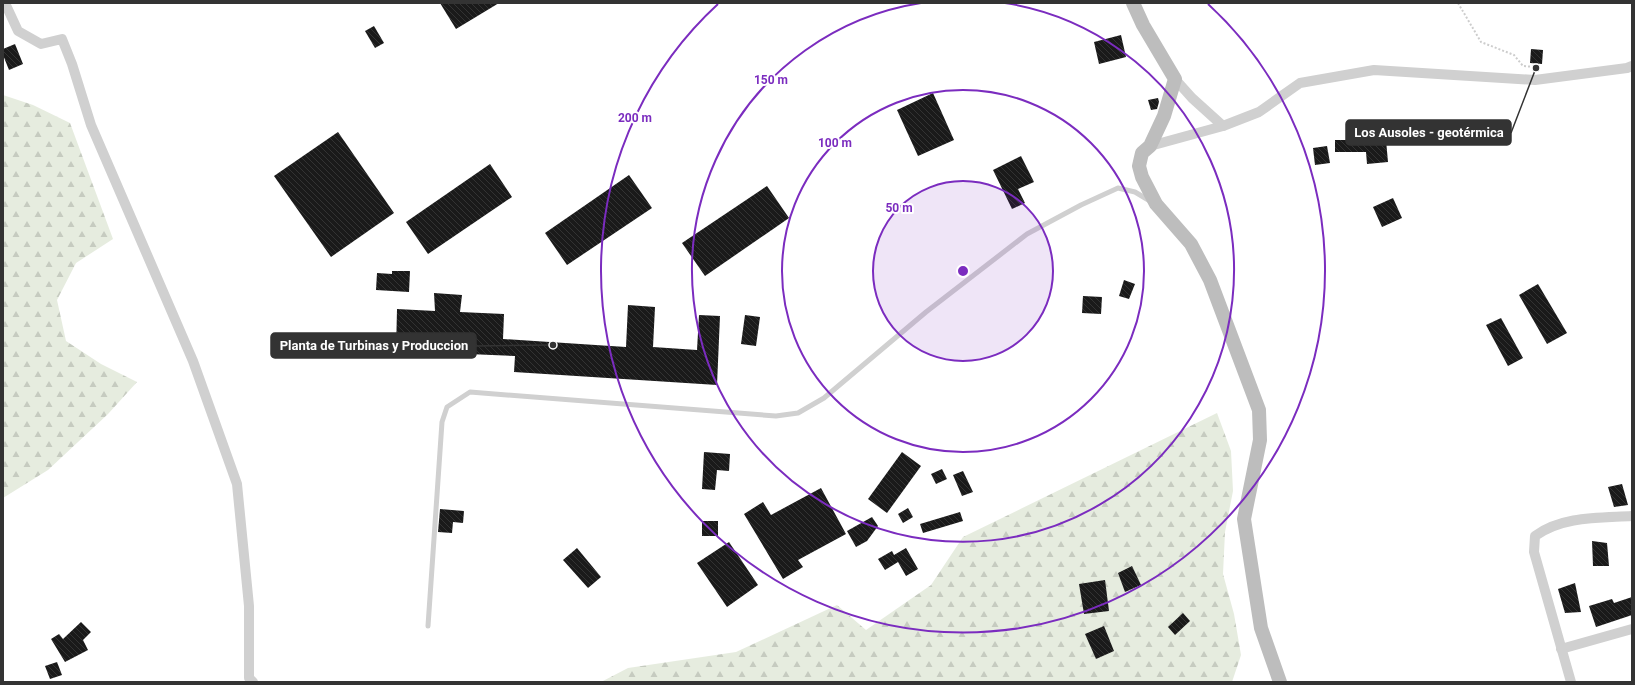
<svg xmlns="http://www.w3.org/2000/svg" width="1635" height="685" viewBox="0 0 1635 685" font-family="Roboto,sans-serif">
<defs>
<pattern id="forest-firs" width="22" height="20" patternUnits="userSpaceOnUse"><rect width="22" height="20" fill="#e6ecdf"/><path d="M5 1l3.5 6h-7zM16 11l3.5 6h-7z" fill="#c6cbc0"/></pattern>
<pattern id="building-back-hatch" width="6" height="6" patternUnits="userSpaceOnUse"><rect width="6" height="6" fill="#1a1a1a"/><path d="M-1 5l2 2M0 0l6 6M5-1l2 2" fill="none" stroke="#333"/></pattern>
</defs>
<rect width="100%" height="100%" fill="#fff"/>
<g fill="url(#forest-firs)">
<polygon points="3,95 33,105 70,123 113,239 76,263 57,300 66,341 101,364 137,382 108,414 48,470 3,498"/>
<polygon points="1217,413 1231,451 1233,491 1225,532 1223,574 1234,614 1241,655 1232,682 601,682 628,668 736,652 837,605 866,630 931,585 963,537"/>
</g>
<g fill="url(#building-back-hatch)">
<polygon points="440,3 499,3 456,29"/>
<polygon points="374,26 384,43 375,48 365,31"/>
<polygon points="1121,35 1126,57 1099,64 1094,42"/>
<polygon points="15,44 23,64 9,70 3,55 3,49"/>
<polygon points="1531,49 1543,50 1542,64 1530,63"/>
<polygon points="933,93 954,140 918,156 897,110"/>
<polygon points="1158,98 1159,102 1157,109 1151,110 1148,100"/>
<polygon points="1385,129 1388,162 1367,164 1366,152 1335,152 1335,140 1365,140 1364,131"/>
<polygon points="338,132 394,213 331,257 274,176"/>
<polygon points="1327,146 1330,163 1315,165 1313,148"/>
<polygon points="1021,156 1034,182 1018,189 1025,203 1012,209 993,170"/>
<polygon points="490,164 512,197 428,254 406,222"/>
<polygon points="629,175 652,208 567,265 545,233"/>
<polygon points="767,186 789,218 705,276 682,243"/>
<polygon points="1393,198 1402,218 1382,227 1373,207"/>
<polygon points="392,271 410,271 409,292 376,290 377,273 392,274"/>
<polygon points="1124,280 1135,284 1129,299 1119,296"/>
<polygon points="1538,284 1567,333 1547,344 1519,295"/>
<polygon points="434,293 462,295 460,312 504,314 503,339 626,347 628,305 655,307 653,347 697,350 699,315 720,316 717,385 514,372 515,356 396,351 397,309 435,311"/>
<polygon points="1083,296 1102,297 1101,314 1082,313"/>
<polygon points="745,315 760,317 756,346 741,344"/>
<polygon points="1501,318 1523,358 1508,366 1486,325"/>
<polygon points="704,452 730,454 729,471 717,470 715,490 702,489"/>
<polygon points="902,452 921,466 887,513 868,499"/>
<polygon points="942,469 947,479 936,484 931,474"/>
<polygon points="963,471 973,492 962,496 953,475"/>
<polygon points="1622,484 1628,505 1614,507 1608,487"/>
<polygon points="821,488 846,534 798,560 803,567 783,579 744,514 763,502 771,515"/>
<polygon points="908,508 913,517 903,523 898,514"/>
<polygon points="440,509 464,511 463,523 453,522 452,533 438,532"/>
<polygon points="960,512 963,521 923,533 920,524"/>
<polygon points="872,517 878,526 867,541 856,547 847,531"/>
<rect x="702" y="521" width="16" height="15"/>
<polygon points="1592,541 1607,543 1609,566 1593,566"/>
<polygon points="729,542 758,585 727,607 697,563"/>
<polygon points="577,548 601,577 588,588 563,560"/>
<polygon points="906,548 918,569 906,576 898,562 885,570 878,559 892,551 894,555"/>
<polygon points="1132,566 1141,585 1125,592 1118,573"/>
<polygon points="1105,580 1109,611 1084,614 1079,584"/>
<polygon points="1575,583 1581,612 1565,613 1558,589"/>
<polygon points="1632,597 1632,615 1596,627 1589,606 1612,599 1614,603"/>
<polygon points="1183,613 1190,621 1175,635 1168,627"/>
<polygon points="81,622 91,632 83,640 88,650 65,662 51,639 59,634 63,639"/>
<polygon points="1104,626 1114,651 1096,659 1085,634"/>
<polygon points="57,662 62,675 50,679 45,666"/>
</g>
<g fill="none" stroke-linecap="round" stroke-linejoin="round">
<polyline stroke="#cdcdcd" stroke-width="2" stroke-dasharray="2 2" stroke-linecap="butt" points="1458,3 1481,42 1514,55 1523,66 1536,67 1536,69"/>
<polyline stroke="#d0d0d0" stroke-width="5" points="428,626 442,422 447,407 470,392 776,416 798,413 824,398 926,312 1027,234 1081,205 1118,188 1135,192 1150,201"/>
<g stroke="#d0d0d0" stroke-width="10">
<polyline points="5,3 18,31 41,44 62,39 72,64 91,125 193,361 237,484 249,606 249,678 253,682"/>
<polyline points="1175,79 1192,98 1223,126"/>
<polyline points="1150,146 1223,126 1259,112 1300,83 1374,70 1535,80 1627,68 1632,66"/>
<polyline points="1561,649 1632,629"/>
<path d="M1571,682L1534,552L1535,536C1562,516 1599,518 1632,516"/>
</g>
<polyline stroke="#bdbdbd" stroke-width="14" points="1133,3 1143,25 1175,79 1164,116 1150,146 1142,153 1139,166 1142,177 1156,204 1191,244 1210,280 1259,410 1260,440 1244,519 1261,628 1280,682"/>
</g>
<circle cx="963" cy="271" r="90" fill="#7b2cbf" fill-opacity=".12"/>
<g fill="none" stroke="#7b2cbf" stroke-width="2">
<circle cx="963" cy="271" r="90"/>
<circle cx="963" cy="271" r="181"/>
<path d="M1005 3A271 271 0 1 1 921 3"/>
<path d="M1208 4A362 362 0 1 1 718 4"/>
</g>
<circle cx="963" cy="271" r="6" fill="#7b2cbf" stroke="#fff" stroke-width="2"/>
<g font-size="12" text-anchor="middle" font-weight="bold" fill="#7b2cbf" stroke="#fff" stroke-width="4" stroke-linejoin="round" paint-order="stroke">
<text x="771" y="84">150 m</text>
<text x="635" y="122">200 m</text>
<text x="835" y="147">100 m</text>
<text x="899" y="212">50 m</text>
</g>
<path fill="none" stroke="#333" stroke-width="1.5" d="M1536 68L1511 133M553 345L476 346"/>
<g fill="#333" stroke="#fff" stroke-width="1.5">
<circle cx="1536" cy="68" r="4"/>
<circle cx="553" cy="345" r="4"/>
</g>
<g fill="#333" stroke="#333" stroke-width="1.5">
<rect x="1346" y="120" width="165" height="25" rx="4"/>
<rect x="271" y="333" width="205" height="25" rx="4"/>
</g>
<g font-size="13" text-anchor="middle" font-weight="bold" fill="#fff">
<text x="1429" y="137">Los Ausoles - geotérmica</text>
<text x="374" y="350">Planta de Turbinas y Produccion</text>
</g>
<rect width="1635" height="685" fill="none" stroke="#333333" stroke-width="8"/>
</svg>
